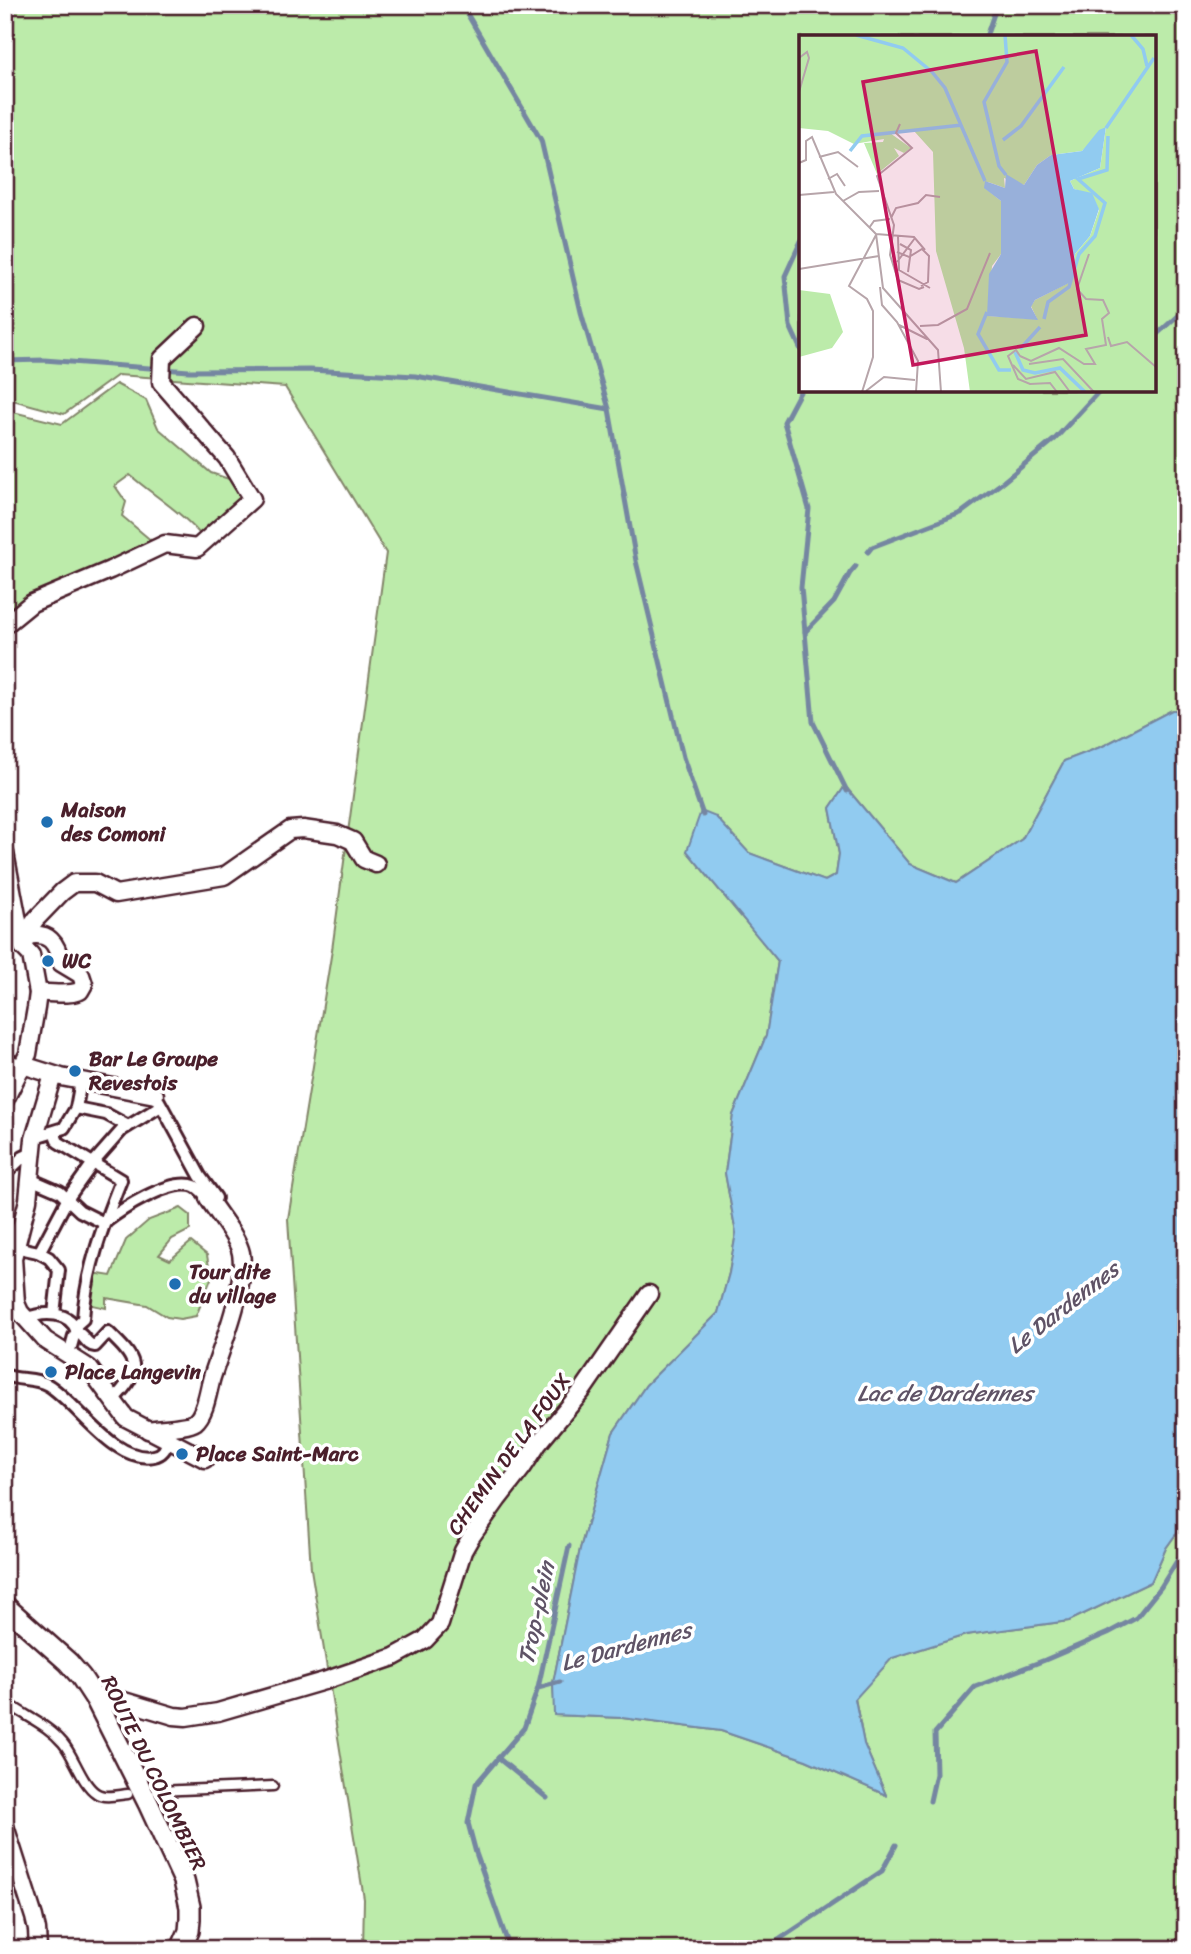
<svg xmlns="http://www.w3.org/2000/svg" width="1191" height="1954" viewBox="0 0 1191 1954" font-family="Sriracha,sans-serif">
<rect width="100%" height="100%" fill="#fff"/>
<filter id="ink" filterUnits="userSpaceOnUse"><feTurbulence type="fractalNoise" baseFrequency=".0143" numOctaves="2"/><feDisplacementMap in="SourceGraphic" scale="14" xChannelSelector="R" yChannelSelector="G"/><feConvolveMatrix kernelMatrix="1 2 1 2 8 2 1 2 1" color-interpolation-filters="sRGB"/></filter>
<g filter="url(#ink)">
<g fill="#bcebaa" stroke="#83856a" stroke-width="2" fill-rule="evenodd">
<path d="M5,5H1186V710H1172L1103,746L1064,761L1022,839L956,883L910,864L845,786L830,808L839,854L836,875L825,881L749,853L716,817L687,851L778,961L766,1036L733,1115L725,1173L736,1233L729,1273L718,1313L646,1385L613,1433L580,1549L553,1683L555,1715L622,1718L721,1731L806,1760L886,1795L864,1744L855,1698L892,1658L966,1635L1069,1621L1151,1582L1166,1548L1186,1520V1949H363L364,1899L311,1569L288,1219L332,950L386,553L285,387L118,375L64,414L5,398ZM801,37H1154V390H801Z"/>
<path d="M116,384L146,400L158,428L211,473L232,480L243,498L204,539C184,513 155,497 130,475L115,486L126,502L122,516L153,542L5,618V410L62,424Z"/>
<polygon points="181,1208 190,1215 190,1230 172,1239 159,1255 170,1260 191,1242 207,1255 211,1279 196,1316 180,1319 167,1317 147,1305 106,1298 106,1308 88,1304 92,1273 111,1276 126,1240 149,1220"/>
</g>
<polygon fill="#91cbf0" stroke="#7586a1" stroke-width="2" points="1172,710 1186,710 1186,1520 1166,1548 1151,1582 1069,1621 966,1635 892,1658 855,1699 864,1744 886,1795 806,1760 721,1731 622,1718 554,1715 553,1683 580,1549 613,1433 646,1385 718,1313 729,1273 736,1233 725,1173 733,1115 766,1036 778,961 687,851 701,811 716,817 749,853 825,881 836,875 839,854 830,808 845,786 910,864 956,883 1022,839 1064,761 1103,746"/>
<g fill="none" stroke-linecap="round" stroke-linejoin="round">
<g stroke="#7586a1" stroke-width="5">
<polyline points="462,5 541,140 581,312 609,409 636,561 683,757 703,815"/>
<polyline points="986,37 997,5"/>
<polyline points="801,241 785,276 790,326 801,350"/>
<polyline points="1154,337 1186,308"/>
<polyline points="5,361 44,360 189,371 310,370 415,376 609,409"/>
<polyline points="801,390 784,422 809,509 801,587 813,722 847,791"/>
<polyline points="868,552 872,547 961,513 1003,482 1055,439 1100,390"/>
<polyline points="805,632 834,602 850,573 856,566"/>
<polyline points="538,1688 569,1546"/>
<polyline points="498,1758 547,1798"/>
<polyline points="930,1801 936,1774 935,1733 975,1687 1045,1660 1108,1633 1136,1618 1161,1587 1186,1546"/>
<polyline points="510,1949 476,1853 468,1823 476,1784 524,1728 538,1688 560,1682"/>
<polyline points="765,1949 882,1871 896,1845"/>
</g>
<g stroke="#4a1f2b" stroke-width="13">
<g id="service">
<path d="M5,1701C24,1716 47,1724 63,1743C74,1756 82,1784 96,1793C104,1799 118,1795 128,1794"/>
<polyline points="157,1791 273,1786"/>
</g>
</g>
<g stroke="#4a1f2b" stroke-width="16">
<g id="pedestrian">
<polyline points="5,1059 23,1065"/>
<polyline points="159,1101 200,1176 216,1198"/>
<polyline points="76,1108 106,1114 128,1126"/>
<path d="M56,1131V1137L58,1142L121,1180C103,1225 86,1270 83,1319L75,1326"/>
<polyline points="35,1137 64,1128 76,1108 81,1081"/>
<polyline points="5,1174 23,1157 32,1153"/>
<path d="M30,1179L60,1192L80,1211L104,1223C122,1209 167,1180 191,1185C198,1186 203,1193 208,1198"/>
<polyline points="15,1247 38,1252 41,1249 68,1198 93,1163 122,1130 161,1106"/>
<polyline points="38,1252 49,1258 59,1270 54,1314"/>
<path d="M26,1319C43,1311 71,1311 77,1332"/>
<path d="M69,1354L74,1336L77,1332C85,1336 86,1345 95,1346L108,1332C136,1359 145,1368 113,1400"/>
<path d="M5,1375C19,1381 34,1377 48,1385C78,1403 114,1464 154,1456C163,1454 166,1449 167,1441"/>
</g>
</g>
<g stroke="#4a1f2b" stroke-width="21">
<g id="minor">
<polyline points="5,625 32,603 110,570 165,544 197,548 252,499 227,458 161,382 162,359 197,326"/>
<polyline points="5,853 23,947 31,955 38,993 36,1008 28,1054 5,1100"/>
<path d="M27,936C49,931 57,943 61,963L81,975L84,984L80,991C67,996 52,992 38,993"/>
<polyline points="23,947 29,929 36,919 62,892 74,883 95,883 116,894 224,876 290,830 303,829 337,834 353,841 364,859 376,864"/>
<polyline points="23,1065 61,1077 155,1095"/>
<polyline points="53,1075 34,1139 28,1200 13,1258 16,1303 20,1312 45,1340 89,1368 126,1418 205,1459"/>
<path d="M148,1430C159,1428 188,1427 195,1422C206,1413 208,1390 212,1377C222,1346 247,1285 241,1253C238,1237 217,1213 208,1198"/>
<polyline points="96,1700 124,1701 174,1716 186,1717 218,1712 324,1681 394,1657 425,1640 440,1624 463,1551 471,1537 498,1499 523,1467 538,1444 582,1391 649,1294"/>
<polyline points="5,1826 34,1917 37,1930 38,1949"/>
</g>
</g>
<g stroke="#4a1f2b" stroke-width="24">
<polyline id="tertiary" points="5,1606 68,1662 81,1677 96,1700 148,1803 184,1881 190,1907 190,1919 189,1931 181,1949"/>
</g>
<use href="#service" stroke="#fff" stroke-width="8"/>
<use href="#pedestrian" stroke="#fff" stroke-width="10"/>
<use href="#minor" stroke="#fff" stroke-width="16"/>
<use href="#tertiary" stroke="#fff" stroke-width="19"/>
</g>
</g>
<g fill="#1f6fb2" stroke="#fff" stroke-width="2.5">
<circle cx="47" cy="822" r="7"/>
<circle cx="48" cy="961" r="7"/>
<circle cx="75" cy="1071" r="7"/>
<circle cx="175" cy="1284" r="7"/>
<circle cx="51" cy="1372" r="7"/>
<circle cx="182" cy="1454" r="7"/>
</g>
<g text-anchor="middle" stroke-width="7" stroke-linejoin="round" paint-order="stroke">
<g font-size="21" font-weight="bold" fill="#4a1f2b" stroke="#fff" text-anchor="start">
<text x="61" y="817">Maison<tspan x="61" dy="24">des Comoni</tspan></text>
<text x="62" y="968">WC</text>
<text x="89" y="1066">Bar Le Groupe<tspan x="89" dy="24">Revestois</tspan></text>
<text x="189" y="1279">Tour dite<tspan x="189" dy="24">du village</tspan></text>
<text x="65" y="1379">Place Langevin</text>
<text x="196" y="1461">Place Saint-Marc</text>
</g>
<g font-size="21" fill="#4a1f2b" stroke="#fff">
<text transform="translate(509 1454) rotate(-54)" y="7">CHEMIN DE LA FOUX</text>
<text transform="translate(154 1773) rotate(64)" y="7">ROUTE DU COLOMBIER</text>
</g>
<g font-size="23" font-style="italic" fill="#5f5366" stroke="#fff">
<text transform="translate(1063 1307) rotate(-38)" y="8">Le Dardennes</text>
<text x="945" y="1401">Lac de Dardennes</text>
<text transform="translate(536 1613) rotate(-78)" y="8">Trop-plein</text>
<text transform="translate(626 1646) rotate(-15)" y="8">Le Dardennes</text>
</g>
</g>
<g transform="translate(799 35)">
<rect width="357" height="357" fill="#fff"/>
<path d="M0,0H357V357H171L165,313L137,216L134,117L115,96L91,98L112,113L105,118L95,113L100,121L78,139L65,108L84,107L85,104L55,109L29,96L0,93ZM307,92L301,133L271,146L275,154L293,160L300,175L291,201L276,219L271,247L236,265L232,271L238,284L189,281L193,231L202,219V166L186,153L189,147L206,153L205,143L225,150L238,130L252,120L283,116ZM0,255L31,259L44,297L33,313L0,322Z" fill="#bcebaa" fill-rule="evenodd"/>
<path d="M307,92L301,133L271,146L275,154L293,158L300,174L291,201L276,219L272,247L236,265L232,272L239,285L188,281L190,239L202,219V166L185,153L186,146L206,153L207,139L225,150L238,130L252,120L283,116L300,95Z" fill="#91cbf0"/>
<path fill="none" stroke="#91cbf0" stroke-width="3.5" d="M57,0L104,13L133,37L146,53L186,146M206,0L208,27L185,67L200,131L207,140M332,0L344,14L348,31M307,93L355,23M204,105L222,91L265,32M51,116L63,101L163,90M188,277L179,299L200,335H212M245,284L249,267L270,252L280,219L296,201L306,168L279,144L308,135L309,101M221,314L241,292M216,317L224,335L236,338L261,333L286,357"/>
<path fill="none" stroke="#b7a5aa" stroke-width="2" d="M0,23L8,17L10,23L0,57M101,89L97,98L113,113L78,141L95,190L91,220L99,245L120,254L125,252M20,122L39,117L59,132M0,128L7,125V106L13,102L37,159L77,199M29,144L38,139L46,151M0,160L35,157M44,166L60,157L80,156M92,183L97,173L119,168L127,160L141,162M70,193L75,186L91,184M77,199L84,253L139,315L142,357M77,199L115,202L126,215M99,201L100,235L131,253M101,209L112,215L109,237M98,217L110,222L123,214L130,221L129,247L122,251M98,227L116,203M0,234L80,221M81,252L83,270L98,287L119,326L117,357M100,290L128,304M121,291L139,290L168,274L191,218M309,302L312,311L328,307L357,332M221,321L232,326L260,313L285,329H296L287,314L307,310L303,284L310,278L304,265L287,264L278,254L290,219M221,321L217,315L209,321L219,344L231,349L251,348L258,357M230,329L264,324L295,357M214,330L227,344L256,337L271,357M67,356L85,342L116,345M63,357L74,322V276L68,264L50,251L77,200"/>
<path fill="#c2185b" fill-opacity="0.15" stroke="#c2185b" stroke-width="3.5" d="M237,16L287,300L114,330L64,47Z"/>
<rect width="357" height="357" fill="none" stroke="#4a1f2b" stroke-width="3.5"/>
</g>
<rect width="1191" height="1954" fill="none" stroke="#fff" stroke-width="28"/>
<rect x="14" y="14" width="1163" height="1926" fill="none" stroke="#4a1f2b" stroke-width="2.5" filter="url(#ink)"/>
</svg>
